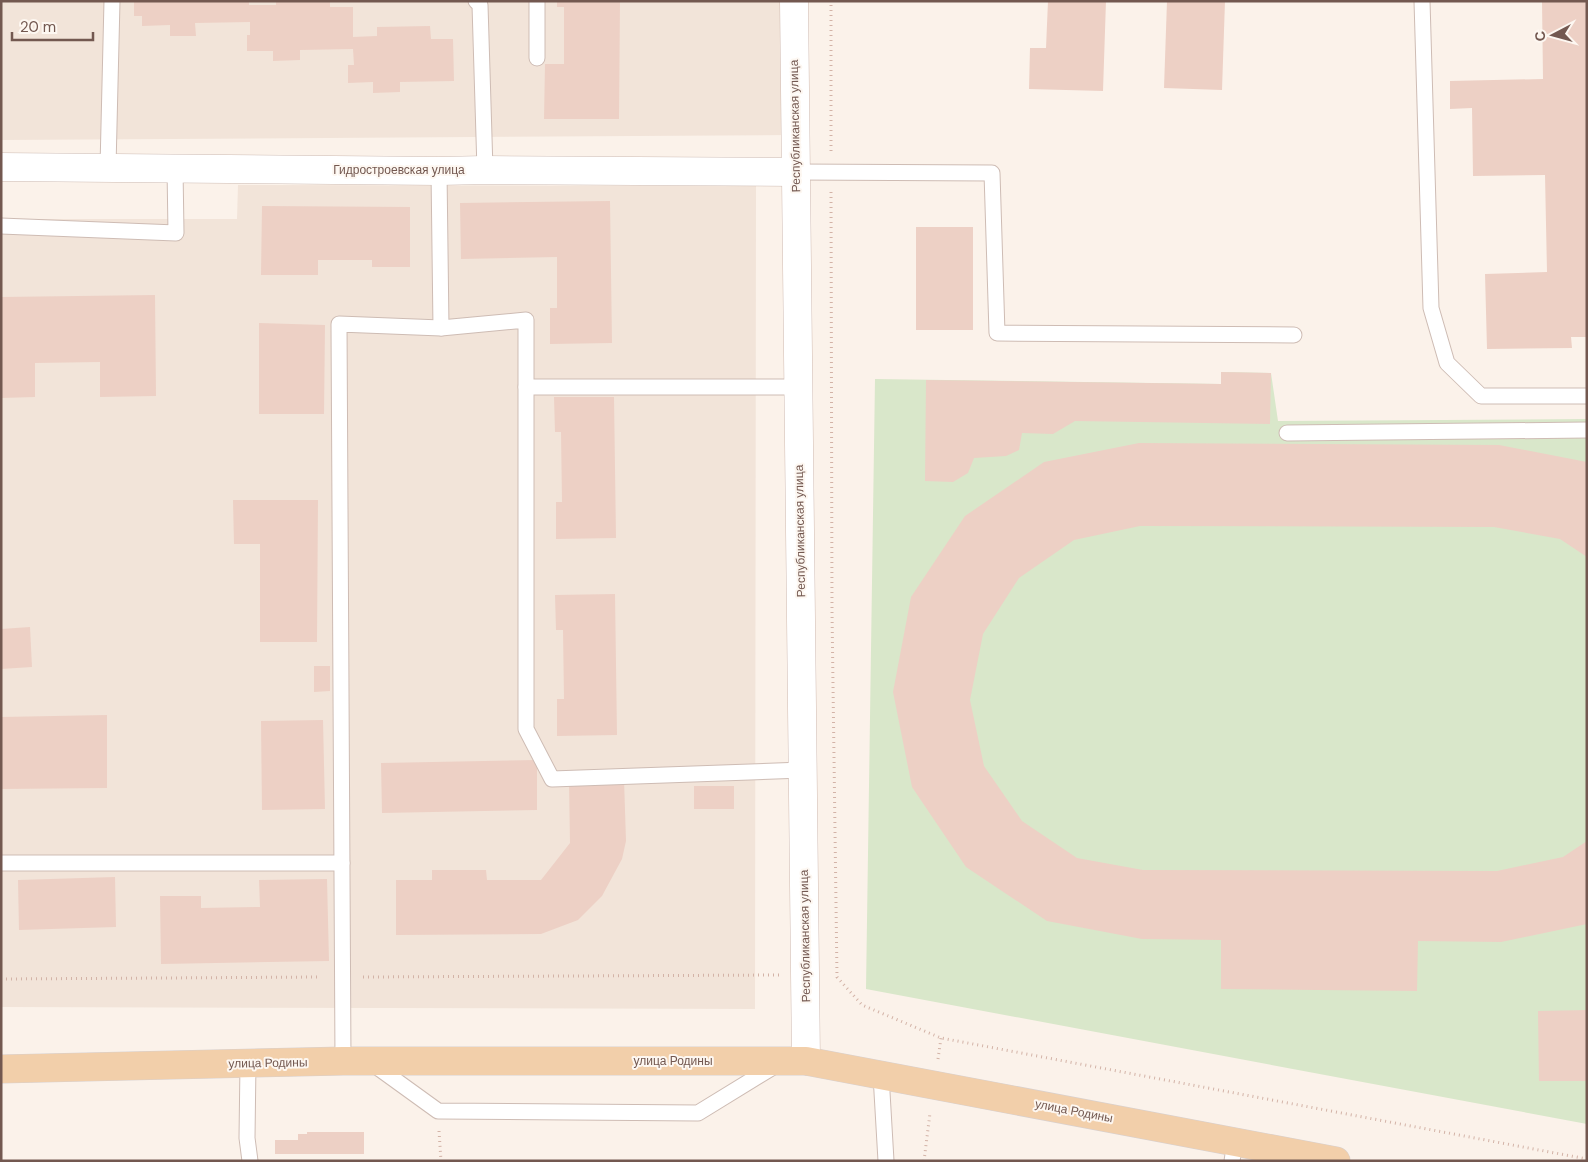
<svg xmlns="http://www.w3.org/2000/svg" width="1588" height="1162" viewBox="0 0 1588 1162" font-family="'DM Sans',sans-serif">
<rect width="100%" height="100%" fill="#fbf2ea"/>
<g fill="#f2e4d9">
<polygon points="1,1 783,1 786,135 1,140"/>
<polygon points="238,185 756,186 755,1009 1,1007 1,219 237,219"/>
</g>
<polygon fill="#d9e7ca" points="1221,372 1271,373 1278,421 1587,419 1587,1124 866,989 875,379 1221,384"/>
<g fill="#edd0c5">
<polygon points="134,1 249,1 249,5 276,5 276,1 330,1 330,7 353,7 353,37 377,36 377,27 430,26 431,39 453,39 454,81 400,82 400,92 373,93 373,82 348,83 348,65 354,65 353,49 300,50 300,60 273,61 273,51 247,51 247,35 250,35 250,22 195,23 196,36 170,36 170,25 142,26 142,16 134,16"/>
<polygon points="557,1 620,1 619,119 544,119 545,64 564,64 564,7 557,7"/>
<polygon points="1048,1 1106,1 1103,91 1029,89 1030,48 1046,48"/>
<polygon points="1167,1 1225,1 1222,90 1164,88"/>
<polygon points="1542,1 1587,1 1587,337 1571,337 1572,348 1487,349 1485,274 1547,272 1545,175 1473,176 1472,108 1450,109 1450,81 1543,79"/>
<polygon points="610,201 612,343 550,344 550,308 557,308 557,257 461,259 460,203"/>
<polygon points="262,206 410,207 410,267 372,267 372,260 318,260 318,275 261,275"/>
<rect x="916" y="227" width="57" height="103"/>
<polygon points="155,295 156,396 100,397 100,362 35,363 35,397 1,398 1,297"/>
<polygon points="259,323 325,325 324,414 259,414"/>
<polygon points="1221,372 1271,373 1270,424 1075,421 1053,434 1022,433 1019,450 1006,456 974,458 968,473 953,482 925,481 926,380 1221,384"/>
<polygon points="554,397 614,397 616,538 556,539 556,502 562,502 561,432 555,432"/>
<polygon points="1139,443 1499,445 1587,462 1587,557 1560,539 1494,527 1140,526 1074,540 1019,578 983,634 970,700 984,766 1022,821 1077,858 1143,870 1497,871 1563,857 1587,841 1587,924 1501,942 1418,941 1417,991 1221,989 1221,940 1142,939 1047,921 966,867 912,787 893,692 911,597 965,516 1044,462"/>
<polygon points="233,500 318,500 317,642 260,642 260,544 234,544"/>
<polygon points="615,594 617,735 557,736 557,699 564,699 563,630 556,630 555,595"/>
<polygon points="30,627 32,667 1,669 1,629"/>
<polygon points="314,666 330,666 330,691 314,692"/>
<polygon points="107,715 107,788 1,789 1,717"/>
<polygon points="323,720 325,809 262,810 261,721"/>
<polygon points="537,760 537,810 382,813 381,763"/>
<polygon points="624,779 626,841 622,859 602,896 578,920 541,934 396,935 396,880 432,880 432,870 486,870 487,880 541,880 570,843 569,781"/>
<rect x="694" y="786" width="40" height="23"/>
<polygon points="115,877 116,927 19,930 18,880"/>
<polygon points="327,879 329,961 161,964 160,896 201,896 201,908 260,907 259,880"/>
<polygon points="1587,1010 1587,1081 1539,1081 1538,1011"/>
<polygon points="307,1132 364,1132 364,1154 275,1154 275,1140 298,1140 298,1134 307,1134"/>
</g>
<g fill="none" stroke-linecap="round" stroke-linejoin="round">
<g stroke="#cebcb4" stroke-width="17">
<g id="lane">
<polyline points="476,1 480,5 485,170"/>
<polyline points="537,1 537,58"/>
<polyline points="1422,1 1431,308 1447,363 1481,396 1587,396"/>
<polyline points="108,167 112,1"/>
<polyline points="439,171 441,328"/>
<polyline points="796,172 992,173 997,333 1294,335"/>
<polyline points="1,226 176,233 175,168"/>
<polyline points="526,387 798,387"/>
<polyline points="1287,433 1587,430"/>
<polyline points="1,863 342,863"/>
<polyline points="343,1061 339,324 441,328 526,320 526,729 552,779 803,770"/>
<polyline points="248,1063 247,1138 250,1161"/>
<polyline points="373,1064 438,1111 698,1113 778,1064"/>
<polyline points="881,1075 886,1161"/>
<polyline points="1232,1161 1235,1142"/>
</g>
</g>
<g stroke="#cebcb4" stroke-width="29">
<polyline id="street" points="1,167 439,171 485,170 796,172"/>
</g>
<g stroke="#d0bbb2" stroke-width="29">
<polyline id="secondary" points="794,1 806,1061"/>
</g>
<g stroke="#d8d0ce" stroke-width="29">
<polyline id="primary" points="1,1069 343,1061 806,1061 1336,1161"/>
</g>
<g stroke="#d3b3a7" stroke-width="3" stroke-dasharray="1 4" stroke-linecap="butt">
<polyline points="831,151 831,1"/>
<polyline points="831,192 832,611 837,977 862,1005 941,1038 1587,1159"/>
<polyline points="363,977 779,975"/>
<polyline points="1,979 321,977"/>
<polyline points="938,1059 941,1038"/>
<polyline points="439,1131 441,1161"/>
<polyline points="924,1161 930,1113"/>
</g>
<use href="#lane" stroke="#fff" stroke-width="15"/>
<use href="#street" stroke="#fff" stroke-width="28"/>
<use href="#secondary" stroke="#fff" stroke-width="28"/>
<use href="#primary" stroke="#f2cfaa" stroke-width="28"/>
</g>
<g text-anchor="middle" stroke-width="4" stroke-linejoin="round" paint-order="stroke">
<g font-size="12" fill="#735850" stroke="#fdf7f1">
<text transform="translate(795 126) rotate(-91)" y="4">Республиканская улица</text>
<text x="399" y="174">Гидростроевская улица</text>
<text transform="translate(800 531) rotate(-91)" y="4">Республиканская улица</text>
<text transform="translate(805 936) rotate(-91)" y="4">Республиканская улица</text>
<text x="673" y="1065">улица Родины</text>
<text transform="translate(268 1063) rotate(-1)" y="4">улица Родины</text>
<text transform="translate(1074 1111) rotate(11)" y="4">улица Родины</text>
</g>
</g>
<rect width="1588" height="1162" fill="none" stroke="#735850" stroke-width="5"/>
<g transform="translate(1553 35) rotate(264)" stroke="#fdf7f1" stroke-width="4" paint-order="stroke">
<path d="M0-4L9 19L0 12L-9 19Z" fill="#735850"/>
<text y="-8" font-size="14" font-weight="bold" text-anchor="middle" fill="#735850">С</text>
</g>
<path d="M12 32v8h81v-8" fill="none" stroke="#735850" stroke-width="2.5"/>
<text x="20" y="32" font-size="15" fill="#735850" stroke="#fdf7f1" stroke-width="4" paint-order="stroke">20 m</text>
</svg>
